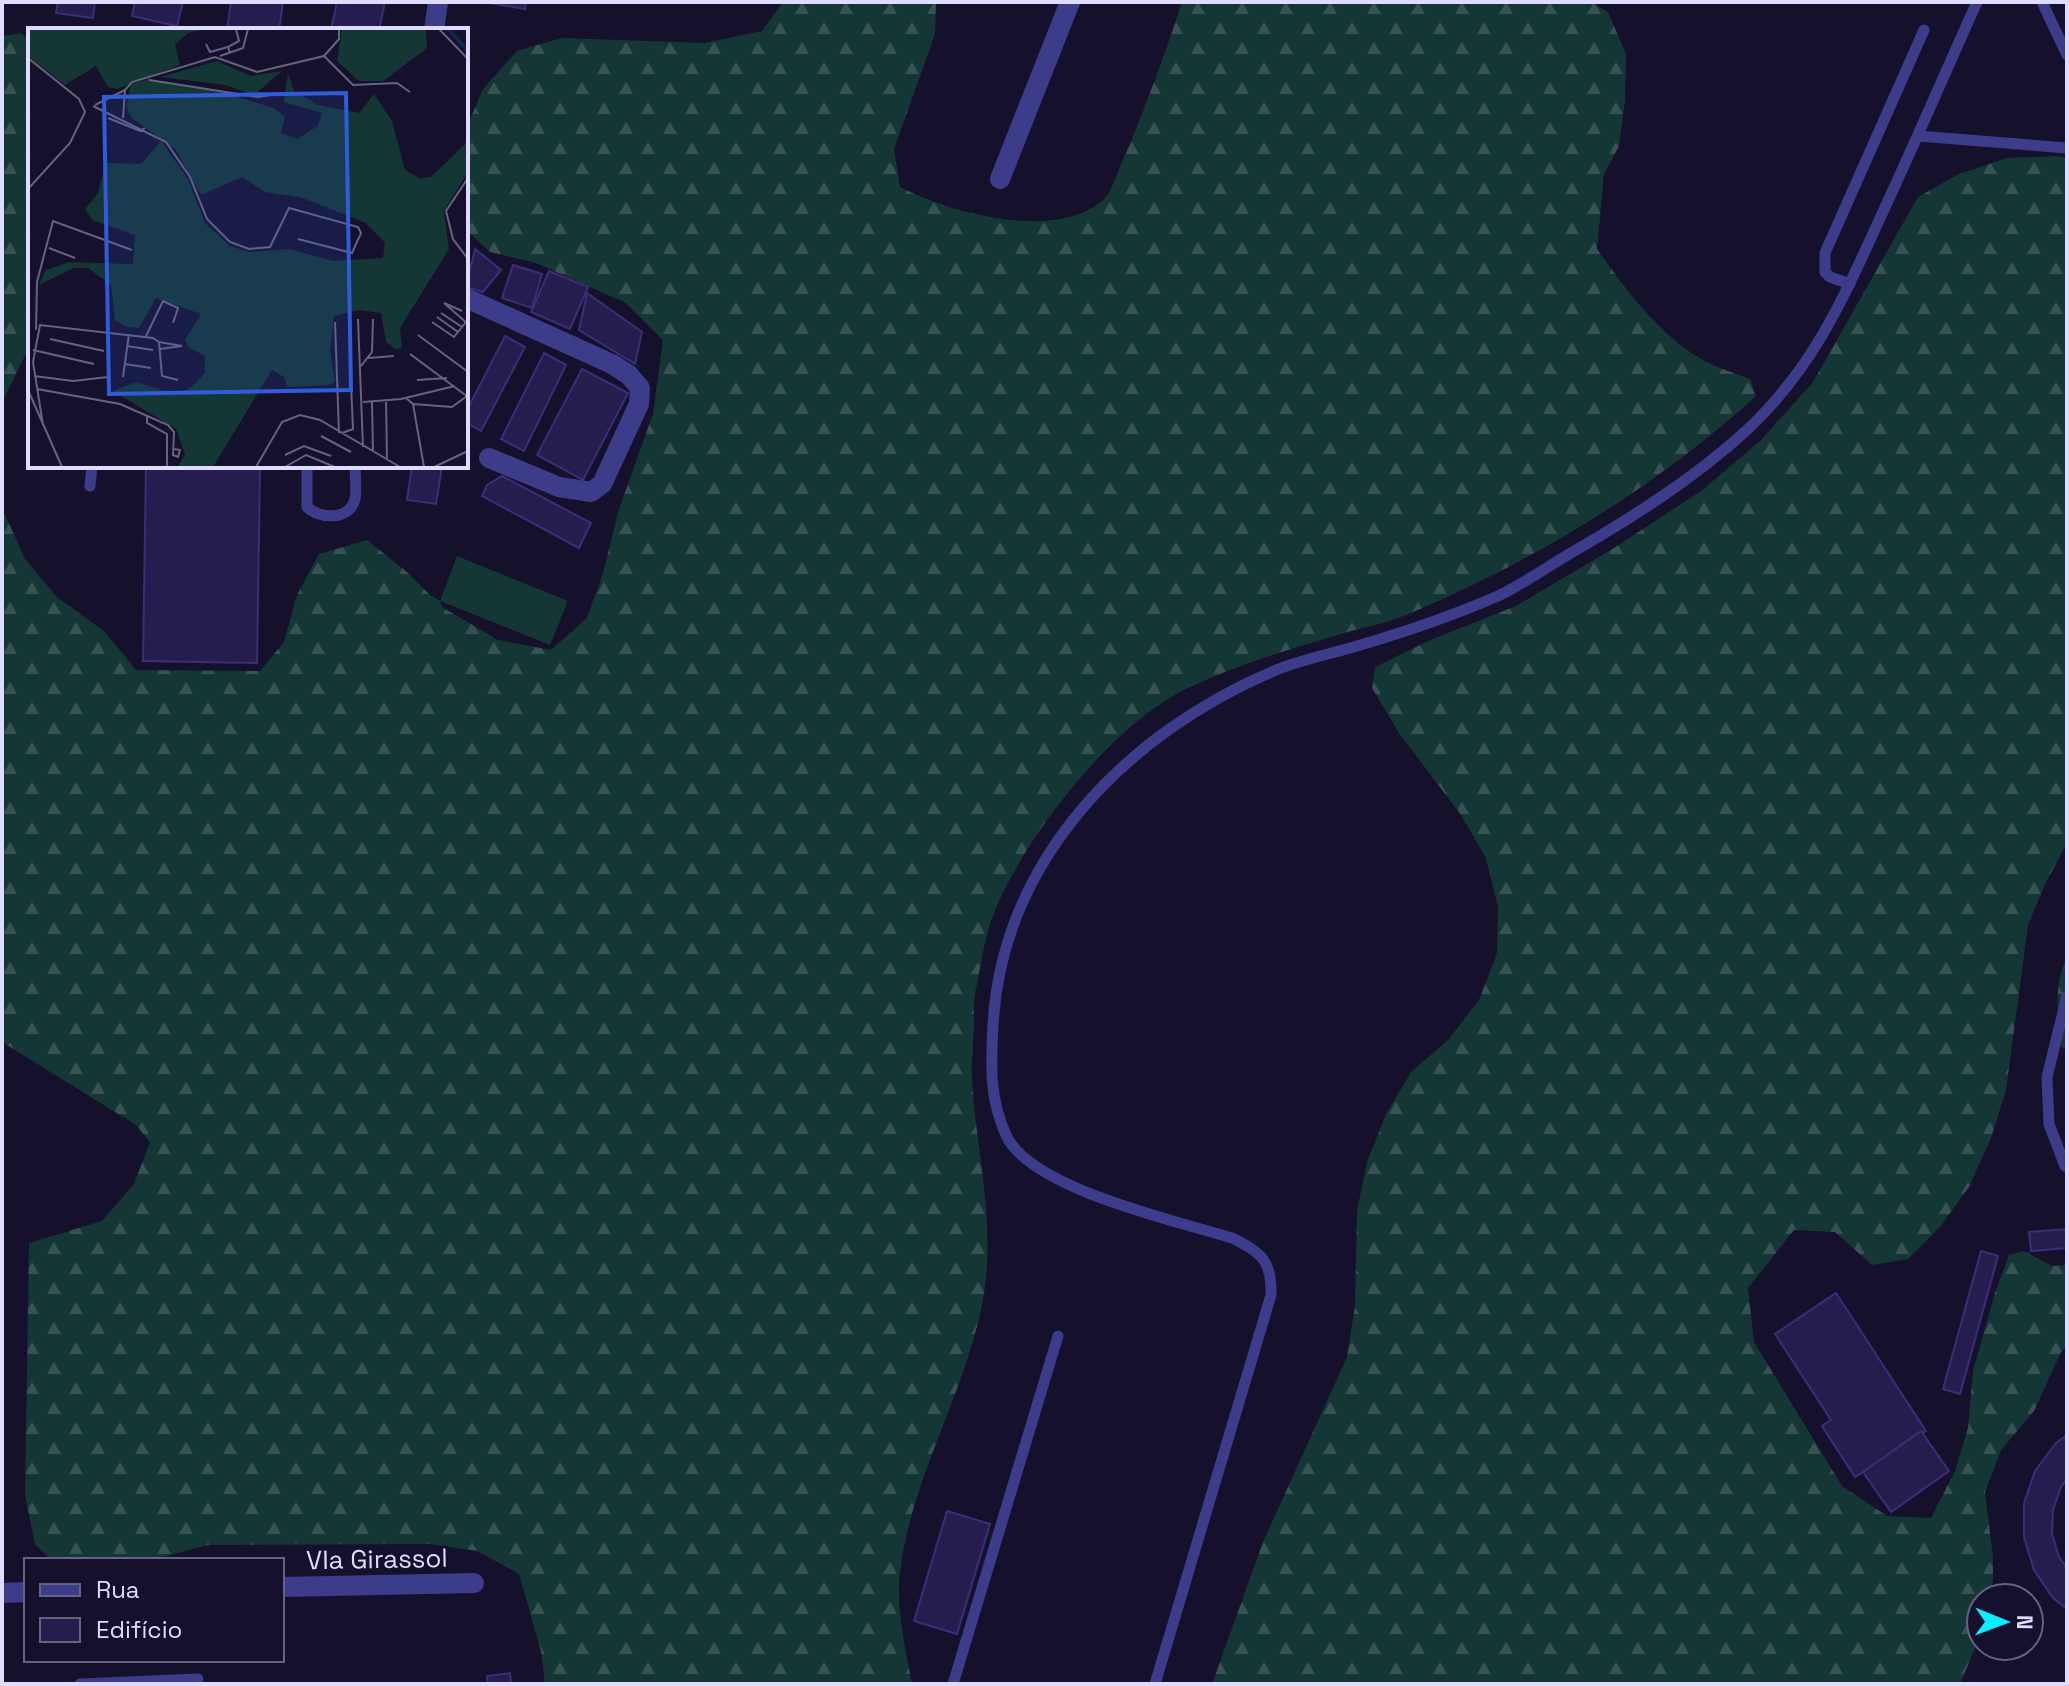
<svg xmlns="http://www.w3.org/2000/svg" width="2069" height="1686" viewBox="0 0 2069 1686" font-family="'Space Grotesk',sans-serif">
<defs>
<pattern id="forest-firs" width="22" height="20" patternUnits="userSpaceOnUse" patternTransform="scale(2)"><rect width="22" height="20" fill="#143634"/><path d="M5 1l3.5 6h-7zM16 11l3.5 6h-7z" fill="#365252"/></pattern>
</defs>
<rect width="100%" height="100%" fill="#15112c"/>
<g fill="url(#forest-firs)">
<path d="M783,2H936L935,34L894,149L900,187C950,213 1056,242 1103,200C1112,192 1117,173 1122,162C1145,109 1164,57 1182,2H1591L1608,12L1626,54L1625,101L1619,146L1604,174L1597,249C1627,291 1658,334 1703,360C1717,368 1735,373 1750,379L1756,396C1656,487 1536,560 1411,613C1390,622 1366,627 1344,633C1291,649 1238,664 1188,688C1111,724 1017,845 990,924C984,943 981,964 977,984C973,998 974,1013 974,1027C973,1044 971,1062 972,1080C976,1146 993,1212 986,1279C974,1381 912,1471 900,1572C896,1610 905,1647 912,1684H545L541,1651L519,1574L477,1551L430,1544L208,1545L152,1560H51L35,1544L25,1495L29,1243L102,1221L134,1184L150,1142L136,1125L2,1042V508L25,559L57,597L105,632L136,670L260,671L284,642L297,595L319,554L367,540L408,573L429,594L440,601L442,607L498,640L551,650L587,618L603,573L618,512L653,414L663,340L626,303L536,263L490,252L466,230V129L483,89L517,51L561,38L705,43L762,31Z"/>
<polygon points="21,33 30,41 30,345 2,403 2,36"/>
<polygon points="2056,156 2067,158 2067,843 2046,882 2028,925 2006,1090 1991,1138 1969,1187 1940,1227 1908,1259 1872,1265 1835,1232 1794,1230 1748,1288 1754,1342 1842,1486 1887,1516 1931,1518 1955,1471 1968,1428 1973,1371 1995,1293 2009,1255 2024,1251 2052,1266 2067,1265 2067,1346 2061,1352 2034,1411 2001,1450 1985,1492 1993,1557 1993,1580 1989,1598 1981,1598 1981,1634 1960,1684 1212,1684 1263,1542 1347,1357 1355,1306 1357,1211 1367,1162 1386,1114 1411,1072 1448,1040 1479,1000 1497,953 1498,906 1486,858 1461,815 1399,733 1372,688 1375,667 1428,641 1516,606 1614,548 1701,491 1760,441 1813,382 1918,197 1959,174 2007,158"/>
<path d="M2067,958V1051L2061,1046C2058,1019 2053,982 2067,958Z"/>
</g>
<polygon fill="#143634" points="457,556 568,601 550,645 440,601"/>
<g fill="#251d4d" stroke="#3b2e79" stroke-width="2">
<polygon points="58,2 95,2 93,18 56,13"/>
<polygon points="135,2 183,2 177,26 132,16"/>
<polygon points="231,2 283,2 279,30 227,30"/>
<polygon points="337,2 385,2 379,30 331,30"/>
<polygon points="484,2 526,2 525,9"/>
<polygon points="475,249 501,270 483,292 466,287"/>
<polygon points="513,265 542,274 532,308 502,298"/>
<polygon points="549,271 588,287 570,329 531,312"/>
<polygon points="587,293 642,332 635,364 579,330"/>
<polygon points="505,336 525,347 481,431 466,423 466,412"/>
<polygon points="544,353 566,365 524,451 501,439"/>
<polygon points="582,369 628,393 583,480 537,455"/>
<polygon points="146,466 260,466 257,663 143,661"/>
<polygon points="412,466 442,466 436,504 407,500"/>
<polygon points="502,476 591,523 579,548 482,496 487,485"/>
<polygon points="2067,1229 2067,1248 2031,1251 2029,1232"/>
<polygon points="1981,1251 1998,1256 1960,1394 1943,1389"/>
<polygon points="1836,1293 1926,1431 1855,1477 1822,1426 1831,1420 1775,1334"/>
<polygon points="1921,1431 1949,1471 1891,1512 1863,1472"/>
<polygon points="2067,1435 2067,1479 2061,1487 2053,1510 2052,1534 2059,1557 2067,1568 2067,1609 2053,1598 2034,1570 2024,1537 2024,1503 2035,1471 2056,1443"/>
<polygon points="947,1511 990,1524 957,1634 914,1621"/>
<polygon points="510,1673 511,1684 488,1684 487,1676"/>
</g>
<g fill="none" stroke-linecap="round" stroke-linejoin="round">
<g stroke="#3c3c8b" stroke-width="11">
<polyline points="2042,2 2067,55"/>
<polyline points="1918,136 2067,148"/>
<polyline points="1850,284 1830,277 1825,272 1825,253 1924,30"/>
<path d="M307,466V507C319,519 350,521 355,499C357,489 355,476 355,466"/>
<polyline points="90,486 92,466"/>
<polyline points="2065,1166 2049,1124 2047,1077 2067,996"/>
<polyline points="80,1684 198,1679"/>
<polyline points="953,1684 1058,1336"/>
<path d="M1155,1684L1271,1295C1272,1262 1262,1252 1232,1238C1178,1221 1030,1189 1006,1135C989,1097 991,1065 993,1025C1002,859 1128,732 1276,670C1301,660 1330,654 1357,646C1405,632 1452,616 1498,596C1523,584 1547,567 1571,553C1633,517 1695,478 1748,429C1814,367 1844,297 1881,216C1914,145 1945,73 1977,2"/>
</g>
<g stroke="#3c3c8b" stroke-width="20">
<polyline points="434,30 438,2"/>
<polyline points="1000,179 1070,2"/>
<polyline points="466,298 612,364 629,375 640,388 639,404 602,484 591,492 559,487 489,458"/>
<polyline points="282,1587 474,1583"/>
<polyline points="2,1593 26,1592"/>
</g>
</g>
<g text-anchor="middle" stroke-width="6" stroke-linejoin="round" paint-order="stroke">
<g font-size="26" fill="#dfdcff" stroke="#15112c">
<text transform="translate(377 1559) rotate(-1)" y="9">VIa Girassol</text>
</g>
</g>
<g transform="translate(28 28)">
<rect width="440" height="440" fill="#15112c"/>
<path d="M0,1H179L160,5L147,16L152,37L89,61L80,59L68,38L37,57L0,28ZM314,1H398L399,20L355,53H331L309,33ZM189,33L223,48L254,43L226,67L197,57L132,49ZM260,45L266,63L290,77L331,85L346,66L364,93L377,142L391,150L403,149L440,113V144L416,183L421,221L372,300L374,319L369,322L358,314L353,285L331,282L306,288L302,322L307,353L302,357L259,359L256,349L244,342L185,439H150L157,426L148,401L85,363L108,354L149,367L166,357L177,345V328L160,319L157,312L173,286L128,270L111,300L99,299L87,292L83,257L60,240H46L11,257L13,252L18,242L41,234L105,236L107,207L64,192L57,181L70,165L78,135L113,136L133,113L160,151L177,195L202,218L221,224L262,221L305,233L355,230L357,215L338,195L272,169L237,164L214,149L173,167L147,121L104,90L98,78L103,56L121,51L183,61L246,80L257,89L253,105L269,111L290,98L294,85L256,74Z" fill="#143634"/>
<path fill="none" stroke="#0c2750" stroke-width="4" d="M420,1L440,23"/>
<path fill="none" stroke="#666280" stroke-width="2" d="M411,1L440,31M178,16L182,24L200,19M202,25L200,19L211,13L208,1M192,28L215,20L220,1M296,28L325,57L369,55L382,64M0,30L51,71L57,84L42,115L0,161M121,52L230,69L243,67M67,77L97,62M65,78L138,114L162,149L179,191L202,214L221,221L242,219L261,180L330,199L333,205L324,225L270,211M80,90L112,103L117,100M95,90L97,62L104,54L187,29L229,44L296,28L311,11V1M440,150L418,183L425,211L440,231M21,220L47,230M434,283L416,275L440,296M413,285L434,299M409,289L430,304M330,291L335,419M307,294L311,405M404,294L426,309L438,294M8,302L9,254L25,193L104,222M390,307L440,344M118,308L135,273L150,280L145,295M22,311L76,323M131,314L154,318L132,321M99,318L125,322M5,322L66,336M382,326L440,369M340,330L366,328M97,336L123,340M333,338L344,324L345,291M6,348L45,353L80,349M95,349L101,306M389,352L419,350M9,361L92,376L140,397L146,404L145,427L150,429L152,422L146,421M0,362L34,439M378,370L385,376L396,439M358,372L359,430M335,374L373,371L427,358M344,374L345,424M385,376L424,379L439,368M119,388V395L139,406V439M15,397L5,334L12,297L125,310L131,314L134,348L150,352M314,405L325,401L322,334M293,408L323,424M257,427L276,418L303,428M228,439L254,394L272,387L292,392L372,439M257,439L278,427L307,439M406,439L440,423"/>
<path fill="#305cdc" fill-opacity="0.15" stroke="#305cdc" stroke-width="4" d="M318,65L323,362L81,366L76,69Z"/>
<rect width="440" height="440" fill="none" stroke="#dfdcff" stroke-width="4"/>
</g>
<rect width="2069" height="1686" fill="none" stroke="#dfdcff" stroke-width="8"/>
<rect x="24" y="1558" width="260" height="104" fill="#15112c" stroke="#666280" stroke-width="2"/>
<rect x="40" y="1584" width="40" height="12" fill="#3c3c8b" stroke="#666280" stroke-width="2"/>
<text x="96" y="1598" font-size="24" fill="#dfdcff">Rua</text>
<rect x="40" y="1618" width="40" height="24" fill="#251d4d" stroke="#666280" stroke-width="2"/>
<text x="96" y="1638" font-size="24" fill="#dfdcff">Edifício</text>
<g transform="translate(2005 1622) rotate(91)"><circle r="38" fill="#15112c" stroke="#666280" stroke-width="2"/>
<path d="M0-6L14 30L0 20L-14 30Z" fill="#08edff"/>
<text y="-12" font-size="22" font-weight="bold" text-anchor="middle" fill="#dfdcff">N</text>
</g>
</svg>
